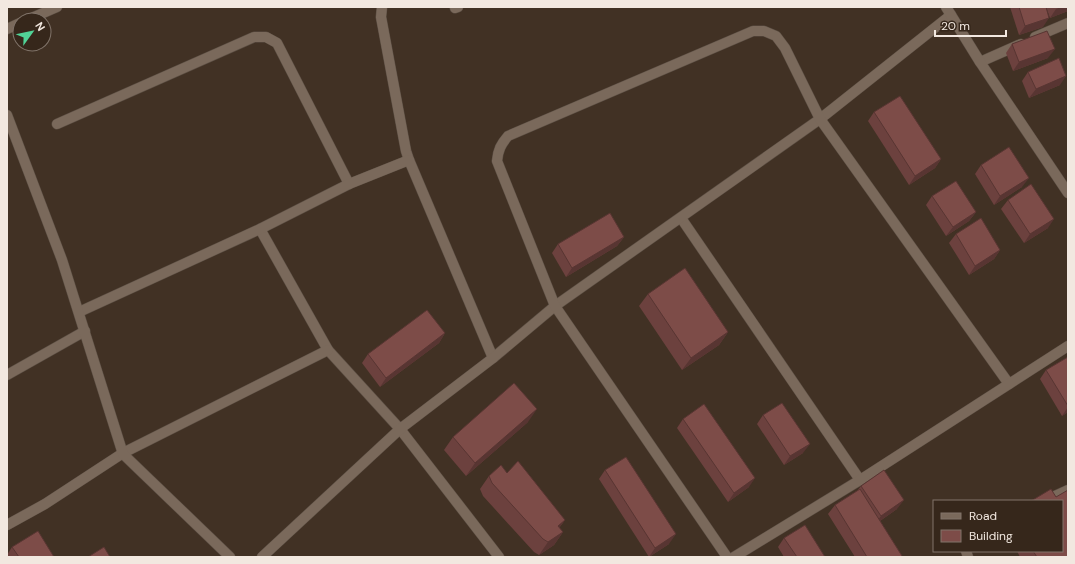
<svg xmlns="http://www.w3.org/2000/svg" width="1075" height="564" viewBox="0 0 1075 564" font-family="'DM Sans',sans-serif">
<rect width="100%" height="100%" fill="#413124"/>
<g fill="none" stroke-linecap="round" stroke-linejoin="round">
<g stroke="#5c4f44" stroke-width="11">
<polyline id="service" points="382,7 381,17 406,151 409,160"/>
</g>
<g stroke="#5c4f44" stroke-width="11">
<g id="minor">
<polyline points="455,8 458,7"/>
<polyline points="27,20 57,7"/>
<polyline points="7,29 20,23"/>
<polyline points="1035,37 1068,23"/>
<polyline points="980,62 1021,44"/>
<polyline points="57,124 254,37 266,37 277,43 349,184"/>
<polyline points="681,218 860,480"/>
<polyline points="260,229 328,350 400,429 499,557"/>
<polyline points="79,312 260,229 349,184 409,160 493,358"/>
<polyline points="7,375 85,331"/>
<polyline points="1044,501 1068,490"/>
<polyline points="7,525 45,504 123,453 328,350"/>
<polyline points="966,551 968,557"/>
<polyline points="262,557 400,429 493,358 555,306 820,119 951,15"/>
<path d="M727,557L555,306L497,161C498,150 501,144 508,136L753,31H764L776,36L785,48L820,119L1009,384"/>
<polyline points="734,557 860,480 1068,346"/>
</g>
</g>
<g stroke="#5c4f44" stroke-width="11">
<g id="tertiary">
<polyline points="946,7 980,62 1068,193"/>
<polyline points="7,115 62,260 123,454 230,557"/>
</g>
</g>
<use href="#service" stroke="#7a695b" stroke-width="10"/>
<use href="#minor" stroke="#7a695b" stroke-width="10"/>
<use href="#tertiary" stroke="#7a695b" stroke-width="10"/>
</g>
<g fill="#6c413e">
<polygon points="1010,7 1046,7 1043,27 1019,35"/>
<polygon points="1046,7 1068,7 1068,11 1050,18"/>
<polygon points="1012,44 1048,58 1013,71 1006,53"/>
<polygon points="1028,72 1060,85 1029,98 1022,81"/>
<polygon points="874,112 941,159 935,168 909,185 868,121"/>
<polygon points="981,165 1022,187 994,205 975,174"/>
<polygon points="932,196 976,212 969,221 946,236 926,205"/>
<polygon points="1008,200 1048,228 1024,243 1001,209"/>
<polygon points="956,234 1000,250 994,259 969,275 949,243"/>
<polygon points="624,237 617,246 566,277 552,253 558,244"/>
<polygon points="648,294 728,332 719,345 682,370 639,306"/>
<polygon points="445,333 439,343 380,387 362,363 368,354"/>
<polygon points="1068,357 1068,412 1062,416 1040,379 1046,370"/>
<polygon points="763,415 803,453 784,465 757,424"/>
<polygon points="683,419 749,487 728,502 677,428"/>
<polygon points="528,422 466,476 444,450 453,437"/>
<polygon points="605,470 669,544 649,557 599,479"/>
<polygon points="507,473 565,520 559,528 563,532 554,545 539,555 534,552 483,496 480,489 489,476"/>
<polygon points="861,486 897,509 880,521 902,556 901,557 855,557 828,514 835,505 857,491"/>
<polygon points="1056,497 1068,557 1020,557 1017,551 1062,551"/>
<polygon points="784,538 825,557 784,557 778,547"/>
<polygon points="12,547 54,557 7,557 7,555"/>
</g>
<g fill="#583532">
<polygon points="1061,7 1068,7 1068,11 1050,18 1056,9"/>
<polygon points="1049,18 1043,27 1019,35 1025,26"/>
<polygon points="1055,49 1048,58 1013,71 1019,62"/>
<polygon points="1066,76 1060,85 1029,98 1036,89"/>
<polygon points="941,159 935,168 909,185 915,176"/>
<polygon points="1029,178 1022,187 994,205 1000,196"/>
<polygon points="976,212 969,221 946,236 953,227"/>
<polygon points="1054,219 1048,228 1024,243 1030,234"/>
<polygon points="624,237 617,246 566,277 572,268"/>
<polygon points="1000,250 994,259 969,275 975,266"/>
<polygon points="728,332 719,345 682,370 691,358"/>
<polygon points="445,333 439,343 380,387 386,378"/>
<polygon points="1068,407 1068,412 1062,416"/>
<polygon points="537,409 528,422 466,476 475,463"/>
<polygon points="810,444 803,453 784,465 790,456"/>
<polygon points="755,478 749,487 728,502 734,493"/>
<polygon points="904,500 897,509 874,525 881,516"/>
<polygon points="565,520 556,532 558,526"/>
<polygon points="563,532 554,545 539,555 548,542"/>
<polygon points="676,534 669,544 649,557 655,548"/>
</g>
<g fill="#7d4c48" stroke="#583532">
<polygon points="1019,7 1046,7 1049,18 1025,26"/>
<polygon points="1047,31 1055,49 1019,62 1012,44"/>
<polygon points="1059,58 1066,76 1036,89 1028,72"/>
<polygon points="900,96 941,159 915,176 874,112"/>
<polygon points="1009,147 1029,178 1000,196 981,165"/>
<polygon points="956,181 976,212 953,227 932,196"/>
<polygon points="1031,184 1054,219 1030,234 1008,200"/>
<polygon points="610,213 624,237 572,268 558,244"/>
<polygon points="981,218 1000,250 975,266 956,234"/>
<polygon points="685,268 728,332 691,358 648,294"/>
<polygon points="427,310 445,333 386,378 368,354"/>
<polygon points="1068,357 1068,406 1046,370"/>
<polygon points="514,383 537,409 475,463 453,437"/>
<polygon points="782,403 810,444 790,456 763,415"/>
<polygon points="704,404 755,478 734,493 683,419"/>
<polygon points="626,457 676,534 655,548 605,470"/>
<polygon points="518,461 565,520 558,526 563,532 548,542 543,539 492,483 489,476 501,465 507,473"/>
<polygon points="884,470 904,500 881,516 861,486"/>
<polygon points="860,489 902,556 900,557 867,557 835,505"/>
<polygon points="1051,489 1056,497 1068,490 1068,557 1037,557 1033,551 1062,551 1062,501 1031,501"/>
<polygon points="805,525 825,557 797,557 784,538"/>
<polygon points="38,531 54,557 19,557 12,547"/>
<polygon points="104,547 110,557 88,557"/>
</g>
<rect width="1075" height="564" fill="none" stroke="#f2e8e0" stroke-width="16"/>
<rect x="933" y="500" width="130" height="52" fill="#36271b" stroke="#81746a"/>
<rect x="941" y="513" width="20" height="6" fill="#7a695b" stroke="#81746a"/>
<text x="969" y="520" font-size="12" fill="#f2e8e0">Road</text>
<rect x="941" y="530" width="20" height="12" fill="#7d4c48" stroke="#81746a"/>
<text x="969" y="540" font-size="12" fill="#f2e8e0">Building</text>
<g transform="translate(32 32) rotate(57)"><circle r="19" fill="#36271b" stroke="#81746a"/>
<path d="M0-3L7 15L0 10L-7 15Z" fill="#51d397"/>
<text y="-6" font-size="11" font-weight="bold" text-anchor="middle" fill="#f2e8e0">N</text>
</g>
<path d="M935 30v6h71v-6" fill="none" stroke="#f2e8e0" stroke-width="2"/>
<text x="941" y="30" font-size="12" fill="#f2e8e0" stroke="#36271b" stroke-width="3" paint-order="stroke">20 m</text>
</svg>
